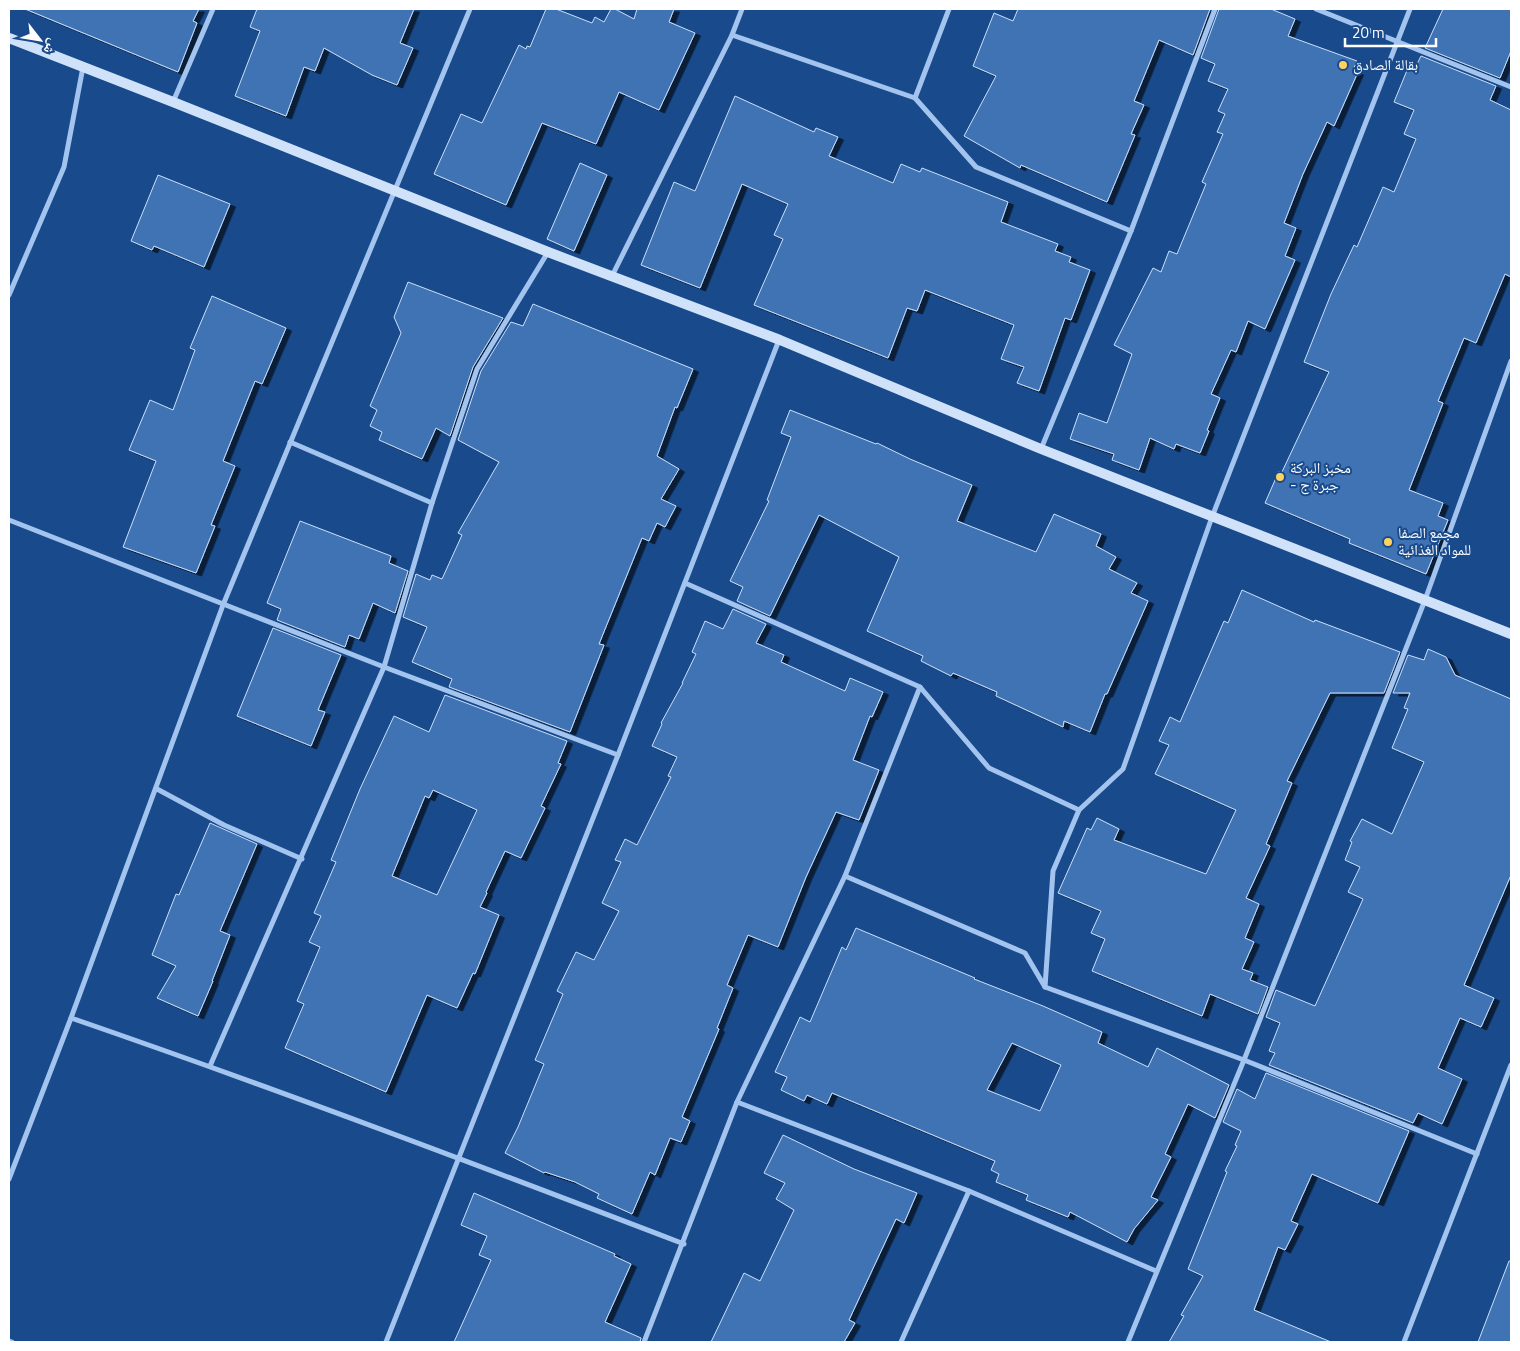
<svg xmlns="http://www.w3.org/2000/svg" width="1520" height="1351" viewBox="0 0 1520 1351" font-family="'Titillium Web','Noto Naskh Arabic',sans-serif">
<defs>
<filter id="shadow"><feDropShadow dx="5.5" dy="3" stdDeviation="0" flood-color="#0009"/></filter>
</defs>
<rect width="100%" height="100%" fill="#184a8c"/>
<g fill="#4173b4" stroke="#c9dffa" fill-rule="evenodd" filter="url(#shadow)">
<polygon points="25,9 199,9 193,21 197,23 178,72"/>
<polygon points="257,9 414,9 400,43 413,48 397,85 372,75 324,48 315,71 304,67 286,116 235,96 260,31 250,27"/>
<polygon points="546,9 556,9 592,23 595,17 604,22 611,9 615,9 634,19 637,9 674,9 669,22 695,33 659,110 619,92 596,144 542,123 506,205 434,174 461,114 482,123 519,45 526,49 527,46 530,47"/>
<polygon points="1018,9 1210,9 1193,55 1159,40 1134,101 1144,105 1131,134 1135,135 1107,202 1021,165 1020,168 964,136 996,76 973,66 994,13 1013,21"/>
<polygon points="1219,9 1271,9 1295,19 1288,36 1357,61 1353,70 1358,72 1334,126 1327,122 1303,174 1284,223 1296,228 1285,256 1295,260 1265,329 1248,321 1236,352 1231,350 1211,394 1220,398 1207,430 1209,431 1200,453 1176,444 1174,449 1150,438 1139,470 1112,460 1114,454 1070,439 1079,413 1107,423 1132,354 1114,345 1153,268 1161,272 1169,251 1177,254 1206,184 1202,182 1223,134 1217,132 1225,114 1218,111 1228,89 1208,81 1215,64 1201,58"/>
<polygon points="1443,9 1511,9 1511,51 1500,78 1425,48"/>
<polygon points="1421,56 1496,86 1490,100 1511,110 1511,277 1505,274 1476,343 1464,338 1438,401 1443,403 1409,490 1443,503 1438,516 1448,520 1426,574 1349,543 1350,539 1265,503 1279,471 1281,474 1329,372 1304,362 1331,294 1354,245 1357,247 1383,187 1394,192 1416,139 1404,134 1414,110 1394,102 1410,63 1416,66"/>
<polygon points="735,96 814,132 816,128 838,137 829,156 893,183 901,164 920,172 922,168 1008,202 1001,222 1058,244 1055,251 1071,257 1069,262 1090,270 1071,320 1065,318 1039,391 1017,383 1024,367 1001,359 1014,325 925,290 917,311 907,308 888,358 754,305 783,239 774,235 788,204 742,184 700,288 641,265 674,182 695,191"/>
<polygon points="580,163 607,175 574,251 547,239"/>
<polygon points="158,175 230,204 204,267 154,246 152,250 131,241"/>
<polygon points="408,282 503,318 473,367 450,436 436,428 422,459 379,440 382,432 370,426 377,410 370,406 401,333 394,317"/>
<polygon points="212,296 286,328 262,384 255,381 223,461 235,466 211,525 215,526 196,573 123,547 156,461 129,450 150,400 173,410 195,350 190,348"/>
<polygon points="533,304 693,369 677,408 675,407 657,456 679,469 661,499 676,506 665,527 657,523 649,541 642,538 599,644 604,645 570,732 449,687 452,679 412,662 427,627 403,617 416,574 430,580 432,575 442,579 462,535 458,533 499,462 458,440 481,371 511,322 523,326"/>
<polygon points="790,410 876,444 877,443 910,459 972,485 957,521 1036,552 1054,514 1101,534 1096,546 1116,557 1109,569 1137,583 1131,593 1148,601 1107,694 1105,694 1090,732 1064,721 1063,727 996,696 997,692 953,673 951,676 921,661 923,656 867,631 899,557 819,515 770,616 737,601 743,587 730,581 769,501 767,500 791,437 781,433"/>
<polygon points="300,521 391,556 389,563 408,571 395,613 373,603 359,639 349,635 345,647 277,620 281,609 267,603"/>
<polygon points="1242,590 1314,622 1315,620 1400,652 1384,693 1330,693 1287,781 1292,783 1266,844 1270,846 1246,898 1259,904 1245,938 1254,942 1242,969 1253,973 1250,980 1268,987 1258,1014 1210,994 1202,1016 1092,971 1105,939 1091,933 1101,911 1058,893 1087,828 1091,830 1097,818 1119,829 1114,840 1206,874 1236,810 1155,774 1169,745 1159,741 1170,717 1180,722 1224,621 1228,623"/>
<polygon points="733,609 766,624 756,643 784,655 781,662 845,691 850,678 883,692 872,717 870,716 853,760 879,770 859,820 836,812 806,877 778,947 748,935 727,985 733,988 717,1028 719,1029 682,1117 690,1121 681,1142 670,1138 655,1175 650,1172 632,1214 597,1198 599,1194 575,1182 545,1172 544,1173 505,1153 518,1127 544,1064 535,1060 563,994 557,991 576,952 594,960 619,911 602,903 621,862 615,860 625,839 637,845 671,777 668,776 677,757 652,746 662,724 661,723 683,683 682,683 696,654 692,652 705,621 723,629"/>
<polygon points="273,628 341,655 318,710 325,712 311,746 237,716"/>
<polygon points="1428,649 1446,657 1455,675 1511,699 1511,875 1464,985 1494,998 1481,1027 1460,1018 1438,1068 1462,1079 1442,1124 1418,1113 1413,1123 1269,1065 1275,1053 1269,1051 1280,1023 1266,1017 1276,990 1315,1006 1363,899 1348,892 1360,867 1345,860 1352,842 1350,841 1362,819 1392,834 1424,762 1392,748 1408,709 1404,708 1410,693 1393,693 1408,655 1424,660"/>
<path d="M445,695L567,741L558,763L561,764L541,806L545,808L521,858L505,851L486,892L487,893L480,907L499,915L475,974L473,973L457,1008L427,995L386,1092L285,1048L304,1004L297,1001L320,947L309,942L321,916L314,913L336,862L331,860L360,789L394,716L429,732ZM433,790L477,810L437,895L392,876L425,796L429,798Z"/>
<polygon points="210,823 257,844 220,931 230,935 212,981 213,981 198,1016 157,998 176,966 152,955 176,894 179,895"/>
<path d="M856,928L975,978L974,979L1043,1006L1102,1032L1098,1043L1148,1067L1157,1048L1229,1085L1215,1118L1188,1104L1165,1154L1171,1157L1151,1197L1158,1200L1134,1229L1127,1242L1070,1212L1068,1217L1026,1200L1028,1195L996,1182L999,1174L991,1170L995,1161L832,1093L827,1104L807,1095L804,1101L781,1090L787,1077L775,1072L800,1017L810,1022L842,947L846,950ZM1012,1043L1061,1065L1040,1111L987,1090Z"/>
<polygon points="1266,1073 1409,1131 1378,1203 1312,1174 1291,1221 1298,1224 1285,1250 1278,1247 1254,1310 1331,1342 1169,1342 1184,1316 1181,1315 1203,1276 1188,1269 1227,1172 1225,1171 1237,1146 1235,1145 1241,1131 1223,1122 1237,1089 1255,1099"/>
<polygon points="783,1135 854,1169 917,1193 904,1223 896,1219 849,1320 855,1323 844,1342 711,1342 744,1273 760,1281 794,1210 776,1199 785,1183 764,1173"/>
<polygon points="474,1193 615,1254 614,1256 631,1264 605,1322 641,1338 640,1342 454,1342 491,1260 479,1255 487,1236 461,1225"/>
<polygon points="1509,1261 1511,1261 1511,1342 1478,1342"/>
</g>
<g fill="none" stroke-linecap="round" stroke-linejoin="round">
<g stroke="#a3c4ee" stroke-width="5">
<polyline points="1316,9 1511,87"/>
<polyline points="732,35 915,98 976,167 1131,231"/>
<polyline points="915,98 949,9"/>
<polyline points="173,102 213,9"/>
<polyline points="612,276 732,35 742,9"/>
<polyline points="9,295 64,167 83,67"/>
<polyline points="290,442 432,503"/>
<polyline points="1041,449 1131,231 1215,9"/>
<polyline points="9,520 384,667 618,755"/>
<polyline points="685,583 920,687 989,768 1079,810"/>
<polyline points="157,789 224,825 302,859"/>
<polyline points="845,876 1025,953 1045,987 1244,1060 1477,1154"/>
<polyline points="1045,987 1053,871 1079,810 1123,769 1212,517 1410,9"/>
<path d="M71,1018C277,1089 480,1166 684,1244"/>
<polyline points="210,1066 384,667 432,503 477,369 548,252"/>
<polyline points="737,1102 969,1191 1156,1271"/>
<polyline points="9,1179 71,1018 223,605 470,9"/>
<polyline points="9,1341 12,1342"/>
<polyline points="386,1342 618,755 779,340"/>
<polyline points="644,1342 737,1102 845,876 920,687"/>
<polyline points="901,1342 969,1191"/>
<polyline points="1128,1342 1244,1060 1425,600 1511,361"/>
<polyline points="1404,1342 1511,1065"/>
</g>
<polyline stroke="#d0e2fa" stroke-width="10" points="9,38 173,102 548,252 780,340 1041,449 1511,634"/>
</g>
<g fill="#ffd260" stroke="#184a8c" stroke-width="2">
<circle cx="1343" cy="65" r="5"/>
<circle cx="1280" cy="477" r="5"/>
<circle cx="1388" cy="542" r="5"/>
</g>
<g text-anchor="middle" stroke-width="4" stroke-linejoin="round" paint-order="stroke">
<g font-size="15" fill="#fff" stroke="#184a8c" text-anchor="start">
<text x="1353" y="70">بقالة الصادق</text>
<text x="1290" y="473">مخبز البركة<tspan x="1290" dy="17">- جبرة ج</tspan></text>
<text x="1398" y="538">مجمع الصفا<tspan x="1398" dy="17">للمواد الغذائية</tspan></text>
</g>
</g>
<rect width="1520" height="1351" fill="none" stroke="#ffffff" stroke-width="20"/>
<g transform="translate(40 40) rotate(121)" stroke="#184a8c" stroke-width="4" paint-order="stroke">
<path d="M0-4L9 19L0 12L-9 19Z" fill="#ffffff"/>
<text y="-8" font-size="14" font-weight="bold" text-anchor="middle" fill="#ffffff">ش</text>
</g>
<path d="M1345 38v8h91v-8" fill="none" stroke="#ffffff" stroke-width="2.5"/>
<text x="1352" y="38" font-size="15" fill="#ffffff" stroke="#184a8c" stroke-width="4" paint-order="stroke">20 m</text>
</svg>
